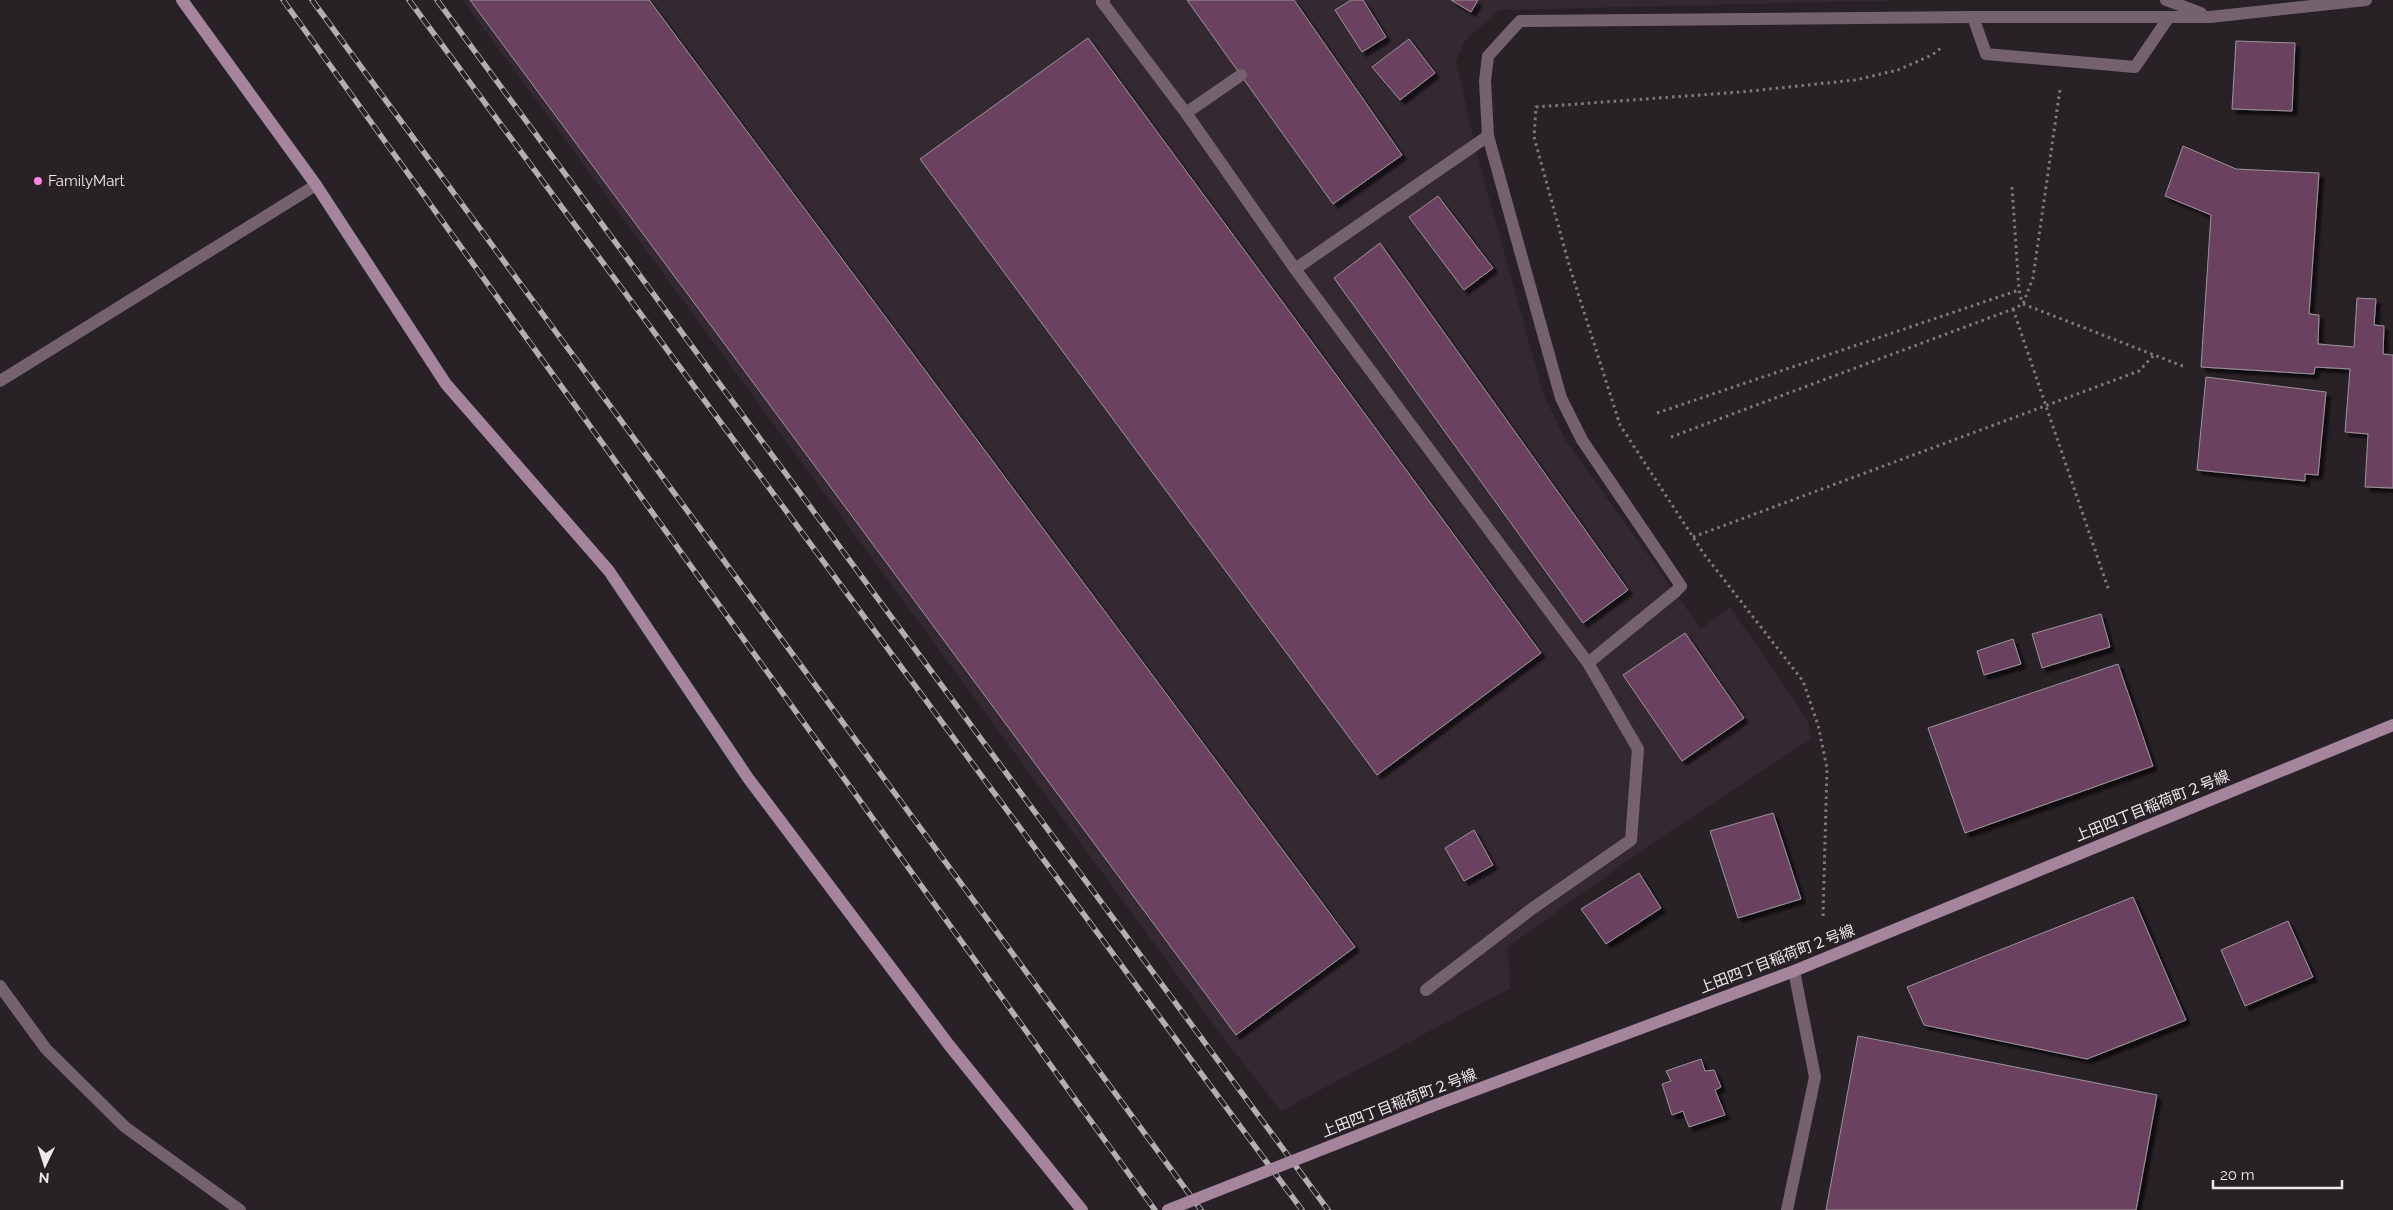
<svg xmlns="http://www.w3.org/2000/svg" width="2393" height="1210" viewBox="0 0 2393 1210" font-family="Raleway,'Noto Sans JP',sans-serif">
<defs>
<filter id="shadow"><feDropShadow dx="4.5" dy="4.5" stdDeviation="1" flood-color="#0009"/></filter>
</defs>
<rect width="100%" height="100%" fill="#282126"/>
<polygon fill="#352931" points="463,0 1917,0 1500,10 1466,39 1456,61 1478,158 1543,393 1564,438 1701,629 1730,607 1807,719 1811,739 1655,841 1508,947 1510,988 1281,1111 1219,1032"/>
<g fill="#6b4260" stroke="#9c9499" filter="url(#shadow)">
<polygon points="470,0 649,0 1355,947 1236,1035"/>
<polygon points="1187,0 1294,0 1402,155 1333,204"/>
<polygon points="1351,0 1363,0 1386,37 1362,52 1335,10"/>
<polygon points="1451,0 1478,0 1471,12"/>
<polygon points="1088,38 1541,653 1377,775 920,159"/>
<polygon points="1409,39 1435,73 1400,100 1372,67"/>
<polygon points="2236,41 2295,43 2292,111 2232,109"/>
<polygon points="2183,146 2236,169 2319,173 2309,314 2319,315 2318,344 2354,347 2357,298 2376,299 2374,325 2384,326 2383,354 2393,355 2393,488 2365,487 2368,434 2345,432 2350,369 2315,367 2314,374 2201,367 2211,215 2165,196"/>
<polygon points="1438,196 1493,268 1464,290 1409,217"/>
<polygon points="1380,243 1628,590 1583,623 1334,278"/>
<polygon points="2206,377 2326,392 2318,475 2305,474 2305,481 2197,470"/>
<polygon points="2101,614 2110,647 2042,668 2032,634"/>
<polygon points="1685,633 1744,718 1682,761 1623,675"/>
<polygon points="2013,639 2021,664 1984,675 1977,651"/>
<polygon points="2118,664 2153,766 1965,833 1928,728"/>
<polygon points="1773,813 1801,899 1738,918 1710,831"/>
<polygon points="1474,830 1493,865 1464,881 1445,848"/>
<polygon points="1639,873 1661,908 1606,944 1581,909"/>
<polygon points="2133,897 2186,1020 2087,1059 1924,1025 1907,987"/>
<polygon points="2288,921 2313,977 2245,1006 2221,950"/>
<polygon points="1858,1036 2157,1095 2136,1210 1826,1210"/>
<polygon points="1701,1059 1705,1071 1714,1070 1721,1087 1715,1090 1725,1115 1689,1127 1683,1111 1672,1115 1662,1084 1671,1081 1666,1071"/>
</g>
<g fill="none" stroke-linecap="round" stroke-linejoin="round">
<g stroke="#807a7e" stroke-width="3" stroke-dasharray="2.5 4" stroke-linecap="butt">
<polyline points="2012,187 2019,290 2022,303"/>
<polyline points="2023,304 2185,367"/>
<polyline points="2013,309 2109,591"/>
<polyline points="1657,413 2019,290"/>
<polyline points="1671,437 2013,309 2023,304 2033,278 2060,89"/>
<polyline points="1693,537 2139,371 2154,355"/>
<polyline points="1823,916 1827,768 1818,725 1803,681 1704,554 1620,425 1570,268 1534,137 1536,107 1741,92 1855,80 1898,70 1932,55 1941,48"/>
</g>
<g stroke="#75626f" stroke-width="12">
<polyline points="1104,0 1102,2 1186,113"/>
<polyline points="1241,75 1186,113 1295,269"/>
<polyline points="1488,136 1295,269 1588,663"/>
<polyline points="1426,990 1533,908 1631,840 1638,749 1588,663 1675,592"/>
</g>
<g stroke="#75626f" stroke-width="12">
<polyline points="2166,0 2201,13"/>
<polyline points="1973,17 1986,54 2135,67 2169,17"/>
<polyline points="0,381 316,185"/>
<polyline points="1675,592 1681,586 1582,440 1561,398 1488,136 1485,81 1488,56 1520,21 1973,17 2210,17 2366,0"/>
<polyline points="0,986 46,1049 125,1127 240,1210"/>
<polyline points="1787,1210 1815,1077 1794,971"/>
</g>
<g stroke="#a4859b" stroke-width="12">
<polyline points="182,0 316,185 446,384 609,571 748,778 949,1045 1082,1210"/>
<polyline points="1430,1107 1794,971 2393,725"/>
</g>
<g stroke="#b3aeb1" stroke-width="5.5">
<g id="rail">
<polyline points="283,0 1155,1210"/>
<polyline points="312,0 1201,1210"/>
<polyline points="409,0 1302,1210"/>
<polyline points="437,0 1328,1210"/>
</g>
</g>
<use href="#rail" stroke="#282126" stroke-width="4" stroke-dasharray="11" stroke-linecap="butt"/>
<polyline stroke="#a4859b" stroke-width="12" points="1168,1210 1430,1107"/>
</g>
<circle fill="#fe86e1" stroke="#282126" stroke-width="2" cx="38" cy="181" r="5"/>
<g text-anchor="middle" stroke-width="4.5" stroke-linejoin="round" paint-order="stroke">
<g font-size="15" fill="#ede9ec" stroke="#282126" text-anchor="start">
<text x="48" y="186">FamilyMart</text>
</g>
<g font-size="15" fill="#ede9ec" stroke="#282126">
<text transform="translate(2152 806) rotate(-22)" y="5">上田四丁目稲荷町２号線</text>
<text transform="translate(1777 959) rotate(-21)" y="5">上田四丁目稲荷町２号線</text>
<text transform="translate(1399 1103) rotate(-21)" y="5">上田四丁目稲荷町２号線</text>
</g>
</g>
<g transform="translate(45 1165) rotate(184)" stroke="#282126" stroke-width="4" paint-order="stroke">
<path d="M0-4L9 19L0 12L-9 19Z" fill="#ede9ec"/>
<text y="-8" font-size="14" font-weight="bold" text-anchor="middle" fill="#ede9ec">N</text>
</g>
<path d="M2213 1180v8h129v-8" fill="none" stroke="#ede9ec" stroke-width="2.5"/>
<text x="2220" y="1180" font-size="15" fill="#ede9ec" stroke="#282126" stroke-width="4" paint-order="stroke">20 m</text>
</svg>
